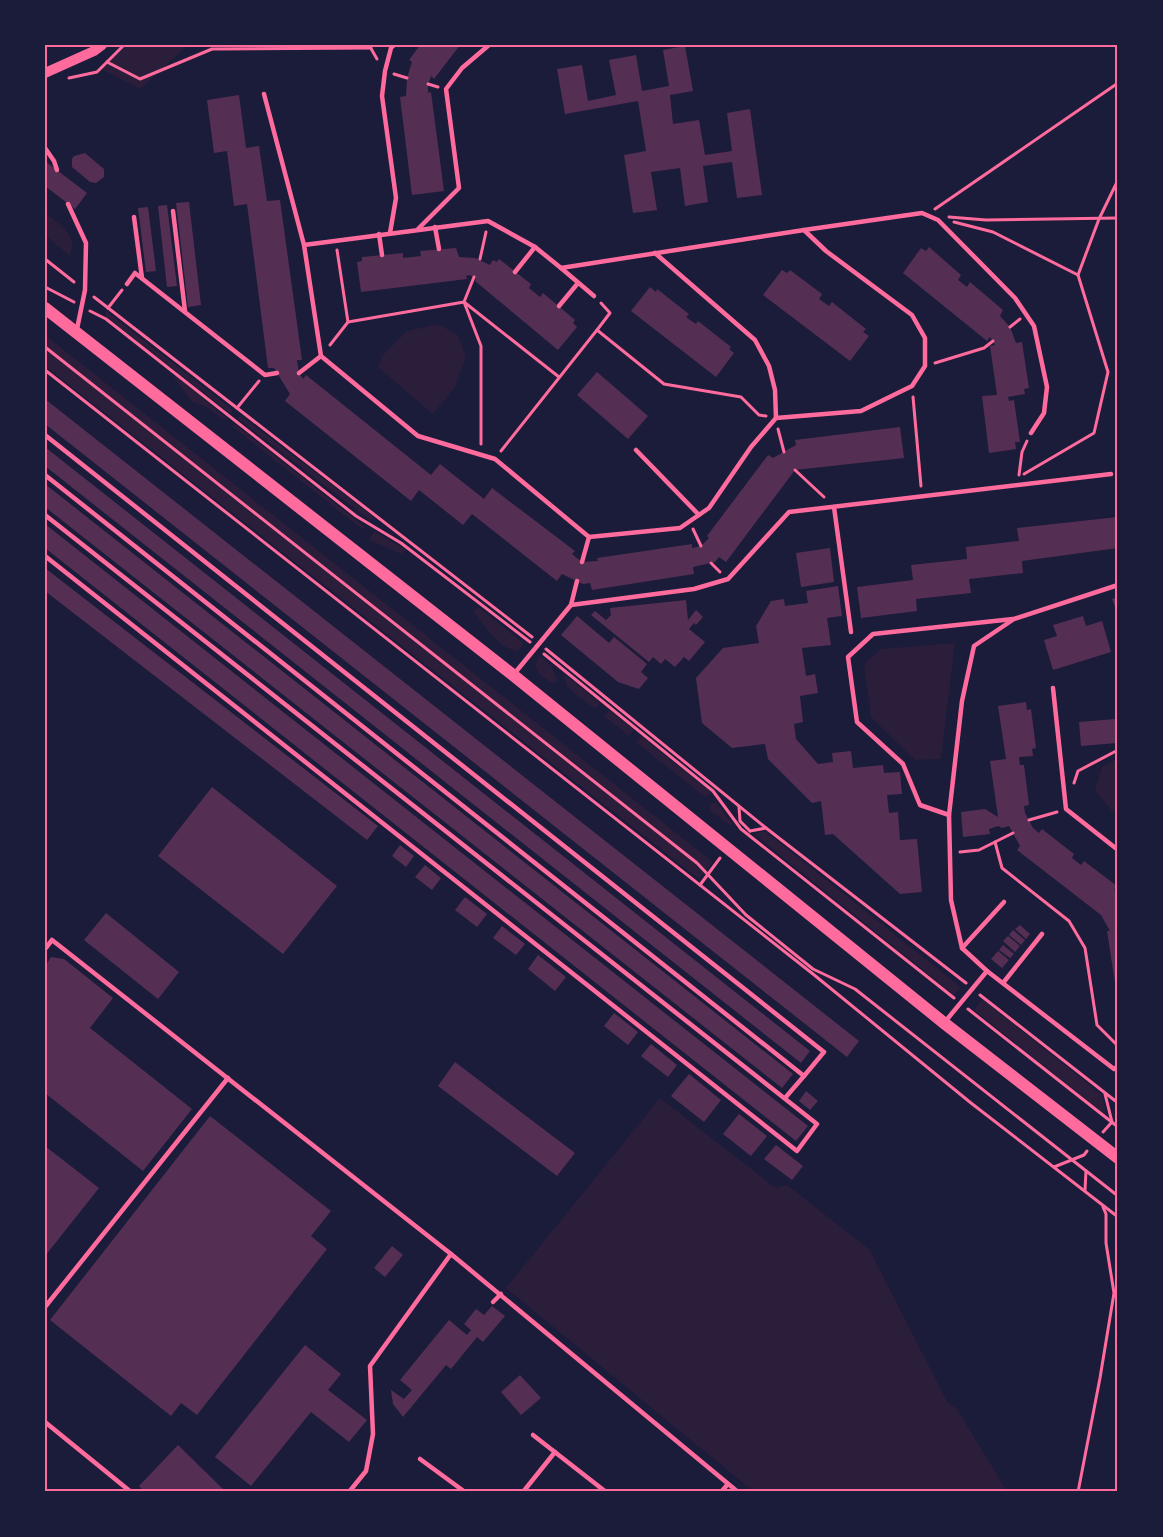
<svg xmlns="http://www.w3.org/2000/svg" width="1163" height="1537" viewBox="0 0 1163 1537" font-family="Merriweather,serif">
<rect width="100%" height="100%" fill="#1b1b3a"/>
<g fill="#2a1e3b">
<polygon points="126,45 188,45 140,89 101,69"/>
<path d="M45,213C59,224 79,235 70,256L45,235Z"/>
<polygon points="106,311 233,410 231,414 106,317"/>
<polygon points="438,324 458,335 466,357 455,387 433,414 378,367 383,355 407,331"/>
<polygon points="45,335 713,862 699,879 45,366"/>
<polygon points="176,376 227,418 224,420 206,407 192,402 174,378"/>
<polygon points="240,415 374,517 371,521 238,419"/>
<polygon points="235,424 365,527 363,530 233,427"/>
<polygon points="374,531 405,549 402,554 369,540"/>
<path d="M478,607L524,643L518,651C498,649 486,626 473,612Z"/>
<polygon points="955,643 941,759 915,760 871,717 864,664 881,649"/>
<polygon points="540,656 552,666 557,680 553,684 539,674 535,665"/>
<polygon points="564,674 600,703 595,709 567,687"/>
<polygon points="609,710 634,730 629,736 604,716"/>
<polygon points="641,736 712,793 705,797 636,742"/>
<polygon points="1118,758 1118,814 1111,810 1095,789 1102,767"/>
<polygon points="716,802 732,824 729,825 711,811 709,805"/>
<polygon points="765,831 961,987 954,995 754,834"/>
<polygon points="982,999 1102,1095 1107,1116 974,1010"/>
<polygon points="660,1098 776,1188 787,1185 869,1249 948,1403 957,1409 1005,1488 997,1492 754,1492 506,1288"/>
</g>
<g fill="#542f53">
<polygon points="420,45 460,45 434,79 431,76 428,86 428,93 431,92 444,191 412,195 400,97 406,96 407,78 412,62 409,60"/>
<polygon points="685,46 693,91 670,95 673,124 699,120 705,155 732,151 727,113 750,109 762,195 737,198 732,162 703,166 708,202 685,206 680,168 651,172 657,210 633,213 624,155 646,151 638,101 565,114 557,69 582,65 588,101 616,95 609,60 636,55 642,91 669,86 663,50"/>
<polygon points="239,95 246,148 259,146 267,201 280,200 302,360 297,360 299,373 303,379 306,375 431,475 440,464 484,499 492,488 575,551 572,554 582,562 598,561 597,558 692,544 692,548 701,546 709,538 707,536 768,455 773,458 796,445 795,440 900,427 904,458 795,470 726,562 719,557 715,562 693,567 694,574 592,590 590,583 583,584 562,574 557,581 472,514 463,525 419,490 411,501 285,401 290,394 274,368 268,368 247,204 234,206 227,151 214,153 207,100"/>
<polygon points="85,153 104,169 104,177 96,183 90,182 72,167 72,159 74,156"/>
<polygon points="45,161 87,193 75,209 45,186"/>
<polygon points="189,202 201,305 188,307 176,203"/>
<polygon points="167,205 177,286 167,287 158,206"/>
<polygon points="148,207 156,271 146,272 138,208"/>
<polygon points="929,247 961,275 958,280 967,287 970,282 1003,310 1000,316 1010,327 1016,343 1022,342 1029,388 1024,389 1025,394 1008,397 1009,401 1014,400 1020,442 1015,442 1016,449 989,453 982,396 997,395 990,346 995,345 990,337 987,341 903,273 921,248 926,251"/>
<polygon points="456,248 459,257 475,258 490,265 493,260 497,262 499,259 531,284 529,288 540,297 543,293 575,320 573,323 577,327 558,350 475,281 476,279 470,275 466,276 467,279 361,292 357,262 362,261 362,257 403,253 403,258 421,256 420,251"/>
<polygon points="782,270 787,273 790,270 822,294 819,299 829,306 832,302 866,329 863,332 869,336 850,361 763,295"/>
<polygon points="650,287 656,292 657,289 689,314 686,317 696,324 698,321 731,347 729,349 734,353 716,377 631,311"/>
<polygon points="597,372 648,416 628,439 577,395"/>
<polygon points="45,399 859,1041 847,1057 45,424"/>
<polygon points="45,447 810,1051 801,1063 45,466"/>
<polygon points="45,484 793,1074 782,1088 45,507"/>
<polygon points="1118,517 1118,548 1022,561 1023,573 969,579 971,593 916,599 917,611 861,618 857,587 913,580 911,565 967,559 966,547 1019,541 1017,528"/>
<polygon points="45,524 808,1126 796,1141 45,548"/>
<polygon points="830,548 834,582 801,587 796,553"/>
<polygon points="45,568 378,826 367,840 45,591"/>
<polygon points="838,586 842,616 827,618 831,645 802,648 806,676 815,674 818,693 800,696 803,722 794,724 796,739 818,764 833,762 832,753 851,751 853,768 883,765 884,773 900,772 902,794 887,795 889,813 898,812 900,840 917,839 922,892 900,894 833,834 825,835 821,801 812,803 768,759 765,744 732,748 702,723 696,678 723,648 759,643 756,626 771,601 784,599 785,606 808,603 806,591"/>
<polygon points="1118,597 1118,615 1112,599"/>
<polygon points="686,600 688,620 696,610 703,617 696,625 694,623 689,629 705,642 689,661 684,657 675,667 665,659 661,664 653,657 649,662 591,615 595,611 606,620 611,615 610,608"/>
<polygon points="577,616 609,643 614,637 647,664 641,672 648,678 639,689 618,682 561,635"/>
<polygon points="1083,616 1086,626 1102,621 1111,652 1053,670 1044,640 1057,636 1053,625"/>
<polygon points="1026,702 1027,710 1031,709 1036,748 1032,749 1033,756 1019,757 1020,765 1024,765 1029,805 1024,806 1025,813 1033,828 1039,833 1042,829 1074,854 1072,858 1081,865 1084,861 1117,886 1114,890 1118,893 1115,898 1118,901 1118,1002 1107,931 1110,931 1101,915 1017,850 1020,846 1009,826 1002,828 998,826 989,829 990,834 963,837 961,812 985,809 998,817 990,761 1006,759 998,706"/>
<polygon points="1115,719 1117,743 1081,746 1079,722"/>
<polygon points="212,787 337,886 283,954 158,856"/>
<polygon points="400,845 414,856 406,867 392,856"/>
<polygon points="425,865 441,878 432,890 415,877"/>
<polygon points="465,897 487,914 477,927 455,910"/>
<polygon points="106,913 179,972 158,999 84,940"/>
<polygon points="1020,925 1030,934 1026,939 1015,929"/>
<polygon points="502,926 525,944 516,955 493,938"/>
<polygon points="1013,930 1025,940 1021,945 1009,935"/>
<polygon points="1008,936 1020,946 1015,952 1003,941"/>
<polygon points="1003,945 1014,954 1010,958 999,950"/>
<polygon points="998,951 1009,960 1002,968 991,959"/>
<polygon points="538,955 566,977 555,991 528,969"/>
<polygon points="51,957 64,959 113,998 90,1028 192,1109 143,1171 45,1093 45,967"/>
<polygon points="614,1013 638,1032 628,1045 604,1026"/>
<polygon points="651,1044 677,1065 668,1077 641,1056"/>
<polygon points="455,1062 575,1153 557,1176 438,1086"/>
<polygon points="689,1074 721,1100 704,1122 671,1096"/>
<polygon points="806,1091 818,1101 810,1110 799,1101"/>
<polygon points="739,1114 767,1136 751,1156 723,1134"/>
<polygon points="210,1116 331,1211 311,1236 327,1249 197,1415 181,1403 171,1416 50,1320"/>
<polygon points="776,1145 803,1166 792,1180 764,1159"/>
<polygon points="45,1146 99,1188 45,1256"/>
<polygon points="392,1246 403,1255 385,1277 374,1268"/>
<polygon points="492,1306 505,1316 483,1342 477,1337 451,1369 446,1365 403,1417 393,1404 391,1390 404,1399 412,1390 400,1380 449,1320 467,1335 471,1330 464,1324 476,1309 484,1315"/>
<polygon points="305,1345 341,1374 328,1390 367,1420 349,1442 311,1412 251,1486 215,1457"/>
<polygon points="520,1375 541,1398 521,1415 501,1392"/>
<polygon points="178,1445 226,1492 145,1492 139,1486"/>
</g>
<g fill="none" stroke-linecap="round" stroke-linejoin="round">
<g stroke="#ff6b9d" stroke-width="3">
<polyline points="369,45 377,59"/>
<polyline points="107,62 140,79 212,49 371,48"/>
<polyline points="394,74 407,78"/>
<polyline points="69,78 97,72 124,45"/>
<polyline points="428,84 438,87"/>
<polyline points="935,209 1118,83"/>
<polyline points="949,217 986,220 1118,218"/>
<polyline points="954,222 993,232 1078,275 1099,219 1118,180"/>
<polyline points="337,250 348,322"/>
<polyline points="45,259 74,282"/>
<polyline points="480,259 486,232"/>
<polyline points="474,277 464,302 481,346 481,444"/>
<polyline points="45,287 74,302"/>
<polyline points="94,297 532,637"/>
<polyline points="108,308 122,290"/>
<polyline points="90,311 106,319 356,516 401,543 530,642"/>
<polyline points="1010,327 1020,319"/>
<polyline points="597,330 610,313 601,303"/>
<polyline points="330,345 348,322 464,302 559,377"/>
<polyline points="45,347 697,863 746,915 813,969 855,989 1118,1196"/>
<polyline points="935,363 984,348 993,341"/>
<polyline points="45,370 813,974 971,1103 1118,1217"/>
<polyline points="913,397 921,486"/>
<polyline points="237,408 259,381"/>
<polyline points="778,429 784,452"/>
<polyline points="501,451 597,330 664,384 741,397 759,415 766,416"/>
<polyline points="795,470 824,497"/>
<polyline points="1024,474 1094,433 1108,372 1078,275"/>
<polyline points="1019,475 1022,452 1027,441"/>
<polyline points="693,529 701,546"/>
<polyline points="711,563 720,572"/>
<polyline points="546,649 766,828 966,983"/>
<polyline points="544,654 713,791 741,829 954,998"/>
<polyline points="1074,783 1078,771 1118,750"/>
<polyline points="739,807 740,821 750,831"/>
<polyline points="1029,820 1057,812"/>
<polyline points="750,831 766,828"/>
<polyline points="995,842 1002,868 1069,921 1085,948 1097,1025 1118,1046"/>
<polyline points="960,852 979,850 1013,833"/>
<polyline points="700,885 720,858"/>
<polyline points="980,995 1118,1103"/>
<polyline points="968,1009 1118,1127"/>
<polyline points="1105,1094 1112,1122"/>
<polyline points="1103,1132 1112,1122"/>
<polyline points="1054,1167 1084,1155 1087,1151"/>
<polyline points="1085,1190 1086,1171"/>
<polyline points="1078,1492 1100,1378 1114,1293 1106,1243 1106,1214 1103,1207"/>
</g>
<g stroke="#ff6b9d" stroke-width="4.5">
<polyline points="264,94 304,245 321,356 418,436 495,459 589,537 680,528 709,508 751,447 776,418 861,411 912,386 925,366 925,338 912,315 826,251 804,230 561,268 535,247 488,221 304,245"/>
<polyline points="45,148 54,161 57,170"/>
<polyline points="68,204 86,243 85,290 77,329"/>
<polyline points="173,211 185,311"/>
<polyline points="134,217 142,278"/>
<polyline points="435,227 439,249"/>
<polyline points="418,229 459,188 446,89 462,68 489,45"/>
<polyline points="804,230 922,213 938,220 1015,298 1034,326 1047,387 1044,413 1031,433"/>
<polyline points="390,233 396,198 382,96 385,71 391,48 394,45"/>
<polyline points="379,234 382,255"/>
<polyline points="655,253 755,340 769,366 775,390 776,418"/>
<polyline points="561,268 594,296"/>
<polyline points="515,272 535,247"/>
<polyline points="127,284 135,273 265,375 277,373"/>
<polyline points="559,306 578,283"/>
<polyline points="299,373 321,356"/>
<polyline points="45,435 824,1052 804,1076"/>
<polyline points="636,450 699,515"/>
<polyline points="45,475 804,1076 785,1098"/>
<polyline points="834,507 851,632"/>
<polyline points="45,515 817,1124 797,1151 45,556"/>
<polyline points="582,562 589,537"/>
<polyline points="571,605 694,589 728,579 789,512 1111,474"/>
<polyline points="514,674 571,605 577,581"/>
<polyline points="1053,688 1066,809 1118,850"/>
<polyline points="949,815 920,805 903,764 857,722 848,657 873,634 1013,619"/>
<polyline points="962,948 1004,902"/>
<polyline points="45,949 52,940 451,1254"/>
<polyline points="987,971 962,948 951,900 949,815 962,701 974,646 1014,619 1118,585"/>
<polyline points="1003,983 1042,934"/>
<polyline points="944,1023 987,971 1114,1069 1118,1066"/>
<polyline points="493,1302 501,1294"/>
<polyline points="45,1307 228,1078"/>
<polyline points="45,1422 131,1492"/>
<polyline points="533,1435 606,1492"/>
<polyline points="420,1459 465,1492"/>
<polyline points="349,1492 366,1471 373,1434 370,1366 451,1254 738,1492"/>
<polyline points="523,1492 555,1452"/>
<polyline points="721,1492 728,1484"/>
</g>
<polyline stroke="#ff6b9d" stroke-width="10" points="45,73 94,51 102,45"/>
<polyline stroke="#ff6b9d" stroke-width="12" points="45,308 513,675 944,1023 1118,1158"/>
</g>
<rect width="1163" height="1537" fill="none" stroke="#1b1b3a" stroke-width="93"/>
<rect x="46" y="46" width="1070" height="1444" fill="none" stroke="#ff6b9d" stroke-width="2"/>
</svg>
